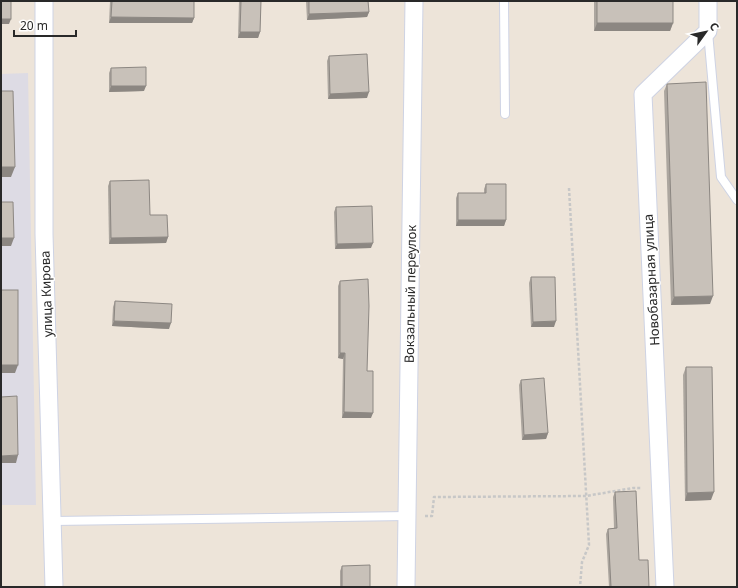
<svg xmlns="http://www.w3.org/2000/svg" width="738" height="588" viewBox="0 0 738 588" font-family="'Noto Sans',sans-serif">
<rect width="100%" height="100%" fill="#ede4d9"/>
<polygon fill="#dddbe4" points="28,73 36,505 1,505 1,74"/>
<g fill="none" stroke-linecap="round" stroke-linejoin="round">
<g stroke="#ced3e4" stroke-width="10">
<g id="lane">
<polyline points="504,1 505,114"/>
<polyline points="708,32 721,177 737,200"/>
<polyline points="53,521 407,516"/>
</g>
</g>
<g stroke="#ced3e4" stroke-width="19">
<g id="street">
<polyline points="44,1 44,234 54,587"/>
<polyline points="406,587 414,1"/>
<polyline points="665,587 643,94 708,31 708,1"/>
</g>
</g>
<g stroke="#c7c7c7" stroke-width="2.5" stroke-dasharray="3 2" stroke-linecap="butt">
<polyline points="569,188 589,545 582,562 580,587"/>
<polyline points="425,516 432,516 434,497 586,496 633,488 642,488"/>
</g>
<use href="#lane" stroke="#fff" stroke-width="8"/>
<use href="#street" stroke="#fff" stroke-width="17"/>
</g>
<g fill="#aca69f">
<polygon points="110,1 194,1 194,18 192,23 109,23"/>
<polygon points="239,1 261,1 260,32 258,38 238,38"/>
<polygon points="306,1 368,1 369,12 367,17 307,20"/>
<polygon points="594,1 673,1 673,23 670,31 594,31"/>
<polygon points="329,56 367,98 328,99 327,61"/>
<polygon points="111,68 144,91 109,92 109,73"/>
<polygon points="667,84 710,304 671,305 664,91"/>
<polygon points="110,181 150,215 168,237 166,243 109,244 108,186"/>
<polygon points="486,184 506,220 504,226 456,226 456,198 458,193 484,193 484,189"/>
<polygon points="336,207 371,248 335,249 334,212"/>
<polygon points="531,277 554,327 531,327 529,283"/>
<polygon points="340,281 367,371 371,418 342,418 343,359 338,358 338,286"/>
<polygon points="115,301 169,329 112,326 113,307"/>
<polygon points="686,367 711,500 685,501 683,375"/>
<polygon points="521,380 548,433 546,439 522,440 519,385"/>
<polygon points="615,492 639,560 649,587 609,587 606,534 608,529 614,528 613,497"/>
<polygon points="342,566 370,587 340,587 340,571"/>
</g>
<g fill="#8c8782">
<polygon points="369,12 367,17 307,20 309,14"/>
<polygon points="111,17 194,18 192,23 109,23"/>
<polygon points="1,19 11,19 9,24 1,24"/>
<polygon points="597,23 673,23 670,31 594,31"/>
<polygon points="240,32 260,32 258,38 238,38"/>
<polygon points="111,86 146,86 144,91 109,92"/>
<polygon points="369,92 367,98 328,99 330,94"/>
<polygon points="1,167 15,167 11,177 1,177"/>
<polygon points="458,220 506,220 504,226 456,226"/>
<polygon points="168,237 166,243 109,244 111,238"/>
<polygon points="1,238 14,238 11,246 1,246"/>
<polygon points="373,243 371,248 335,249 337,244"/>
<polygon points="713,296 710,304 671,305 674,297"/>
<polygon points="114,321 171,323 169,329 112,326"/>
<polygon points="556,321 554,327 531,327 533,322"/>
<polygon points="340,353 345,353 343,359 338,358"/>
<polygon points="1,365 18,365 15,373 1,373"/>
<polygon points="344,412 373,413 371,418 342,418"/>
<polygon points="548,433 546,439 522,440 524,435"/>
<polygon points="18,455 16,463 1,463 1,456"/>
<polygon points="714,492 711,500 685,501 687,493"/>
</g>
<g fill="#c8c1b9" stroke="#8c8782">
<rect x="1" y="1" width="10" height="18"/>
<polygon points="112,1 194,1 194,18 111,17"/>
<polygon points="241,1 261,1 260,32 240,32"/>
<polygon points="309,1 368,1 369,12 309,14"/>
<rect x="597" y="1" width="76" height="22"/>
<polygon points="367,54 369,92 330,94 329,56"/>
<polygon points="146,67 146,86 111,86 111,68"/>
<polygon points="706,82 713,296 674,297 667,84"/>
<polygon points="1,91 13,91 15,167 1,167"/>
<polygon points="149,180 150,215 167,215 168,237 111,238 110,181"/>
<polygon points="486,184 506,184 506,220 458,220 458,193 486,193"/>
<polygon points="1,202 13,202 14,238 1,238"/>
<polygon points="372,206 373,243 337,244 336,207"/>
<polygon points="531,277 555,277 556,321 533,322"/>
<polygon points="368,279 369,306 367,371 373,371 373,413 344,412 345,353 340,353 340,281"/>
<rect x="1" y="290" width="17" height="75"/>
<polygon points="115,301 172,304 171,323 114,321"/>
<polygon points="686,367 712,367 714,492 687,493"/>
<polygon points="544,378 548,433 524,435 521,380"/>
<polygon points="17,396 18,455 1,456 1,397"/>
<polygon points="636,491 639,560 648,560 649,587 611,587 608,529 617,528 615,492"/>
<polygon points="370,565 370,587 342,587 342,566"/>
</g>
<g text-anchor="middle" stroke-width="3" stroke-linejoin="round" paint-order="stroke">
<g font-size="13" fill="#292929" stroke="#fff">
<text transform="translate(651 280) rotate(-93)" y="5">Новобазарная улица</text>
<text transform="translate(46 294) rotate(-92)" y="5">улица Кирова</text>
<text transform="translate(410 294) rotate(-89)" y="5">Вокзальный переулок</text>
</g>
</g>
<rect width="738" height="588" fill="none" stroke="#292929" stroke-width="4"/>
<g transform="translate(706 32) rotate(57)" stroke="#ffffff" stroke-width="3" paint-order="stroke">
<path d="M0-3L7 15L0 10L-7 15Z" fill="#292929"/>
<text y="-6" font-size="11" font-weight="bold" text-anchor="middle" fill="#292929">С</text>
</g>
<path d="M14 30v6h62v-6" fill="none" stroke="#292929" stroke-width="2"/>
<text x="20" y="30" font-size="12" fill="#292929" stroke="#ffffff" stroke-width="3" paint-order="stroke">20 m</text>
</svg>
